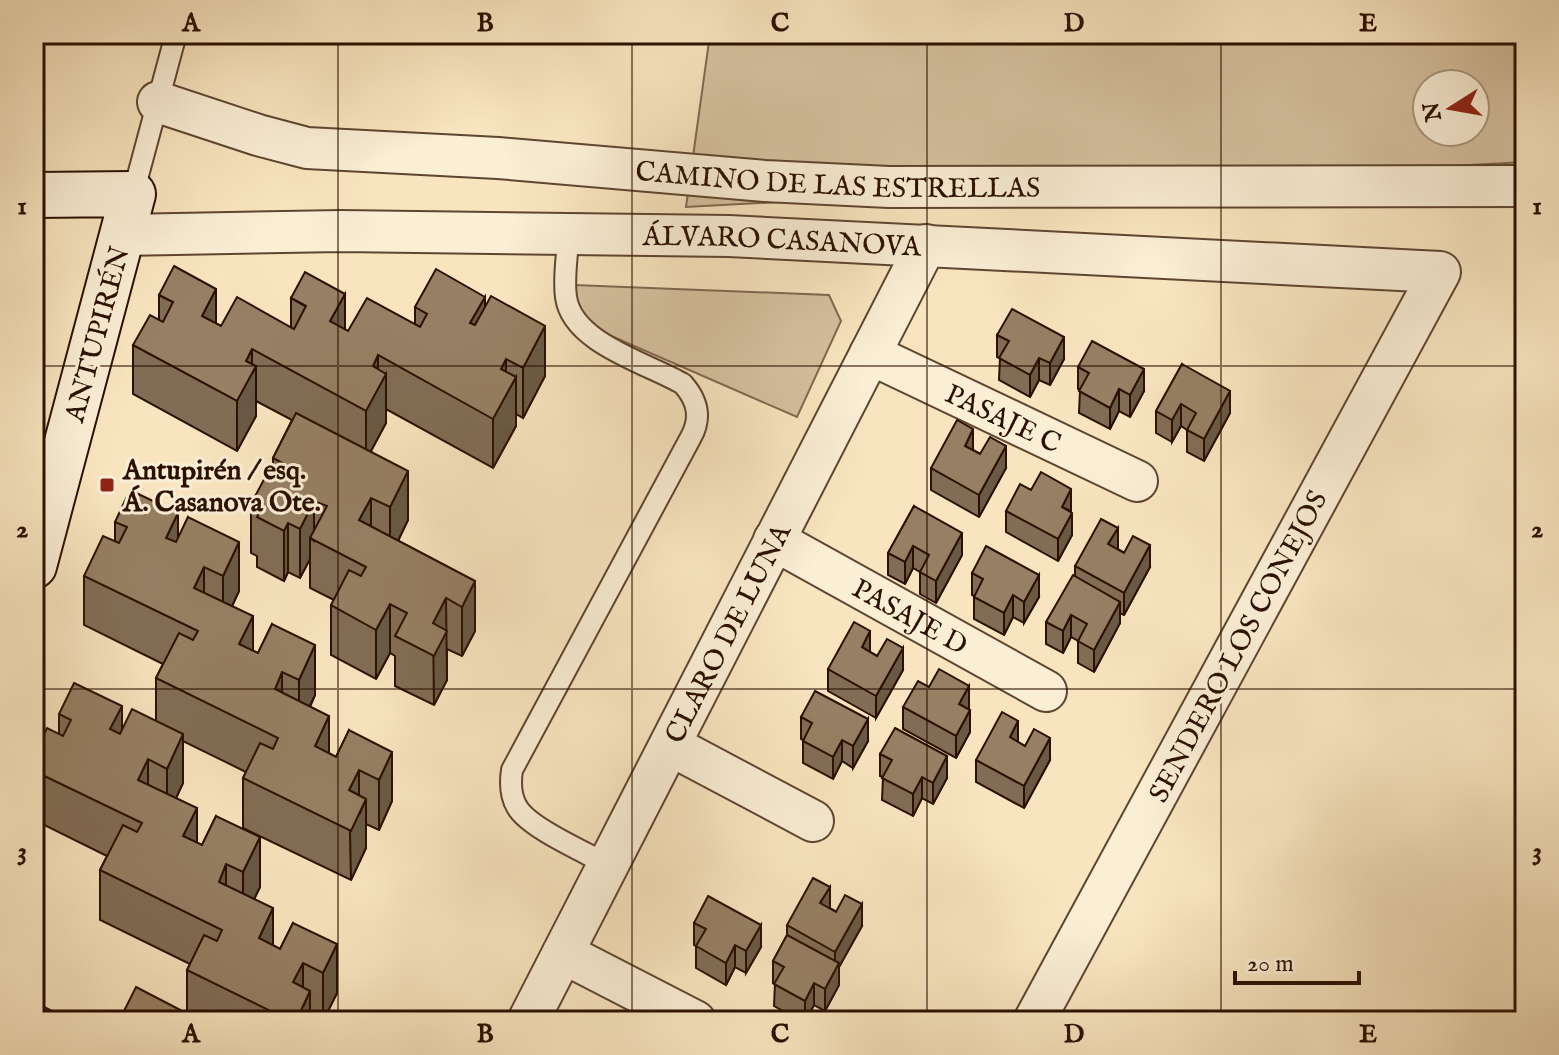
<svg xmlns="http://www.w3.org/2000/svg" width="1559" height="1055" viewBox="0 0 1559 1055" font-family="'IM FELL English',serif">
<rect width="100%" height="100%" fill="#f8e5bf"/>
<filter id="stains"><feTurbulence type="fractalNoise" baseFrequency=".0025" numOctaves="4"/><feColorMatrix values="0 0 0 0 .2 0 0 0 0 .09 0 0 0 0 .02 0 0 0 .5 -.17"/></filter>
<radialGradient id="worn" r=".72"><stop offset=".6" stop-color="#630" stop-opacity="0"/><stop offset="1" stop-color="#630" stop-opacity=".3"/></radialGradient>
<g fill="#d5c19f" stroke="#806850" stroke-width="2" fill-rule="evenodd">
<path d="M710,34H1525V162L686,207ZM1427,84H1475V132H1427Z"/>
<polygon points="574,285 829,295 841,321 797,417 586,325 572,303"/>
</g>
<g fill="none" stroke-linecap="round" stroke-linejoin="round">
<g stroke="#5e4530" stroke-width="24">
<g id="lane">
<polyline points="133,194 176,34"/>
<path d="M568,234C568,254 563,277 566,297C572,343 647,363 683,384C697,400 702,417 691,437L512,770C510,783 510,795 517,807C529,828 585,852 608,865"/>
</g>
</g>
<g stroke="#5e4530" stroke-width="44">
<g id="street">
<path id="s1" d="M158,102L258,135L307,148L498,158L765,181L889,187L1525,186"/>
<path id="s2" d="M122,235L341,231L729,236L1440,272L1034,1021"/>
<path id="s3" d="M870,354L1137,481"/>
<path id="s4" d="M774,540L1046,691"/>
<polyline points="670,745 813,821"/>
<polyline points="563,953 695,1021"/>
<path id="s5" d="M528,1021L926,245"/>
</g>
</g>
<g stroke="#2b1000" stroke-width="48">
<polyline id="secondary" points="34,195 133,194 34,566"/>
</g>
<use href="#lane" stroke="#faeed5" stroke-width="20"/>
<use href="#street" stroke="#faeed5" stroke-width="40"/>
<use href="#secondary" stroke="#faeed5" stroke-width="44"/>
</g>
<g fill="#816d55" stroke="#2b1000" stroke-width="2">
<polygon points="159,295 221,326 291,327 291,298 348,331 415,324 415,307 485,306 545,376 523,418 516,414 516,426 493,468 386,409 386,423 371,451 408,520 398,541 475,581 475,631 462,656 447,649 447,680 434,705 395,686 395,656 390,653 376,679 331,655 331,605 334,600 310,588 310,559 300,578 288,572 284,581 257,567 257,556 251,553 251,504 273,467 273,458 292,420 256,401 256,416 237,451 133,394 133,345 159,320"/>
<polygon points="997,335 1064,359 1050,385 1039,380 1030,397 999,380 1000,358 997,357"/>
<polygon points="1182,364 1230,413 1204,461 1187,452 1187,430 1181,426 1172,442 1156,433 1156,411"/>
<polygon points="1078,367 1144,391 1130,417 1119,411 1110,429 1079,413 1080,390 1078,389"/>
<polygon points="973,450 1006,468 979,517 931,490 931,468"/>
<polygon points="914,506 962,555 936,603 920,594 920,572 913,568 905,584 888,575 888,553"/>
<polygon points="1006,511 1070,512 1072,535 1058,561 1006,532"/>
<polygon points="188,517 239,591 232,606 253,651 258,653 272,624 315,695 310,707 329,753 336,757 349,730 392,801 379,830 366,824 366,848 351,880 243,828 243,778 246,772 183,741 183,783 176,798 197,843 202,845 216,816 260,887 254,899 273,945 280,949 293,923 337,993 323,1021 320,1021 310,1016 310,1021 119,1021 187,1014 187,970 190,964 100,920 100,870 107,856 34,820 34,755 59,734 59,714 122,731 156,721 156,678 163,664 84,625 84,576 115,542 115,522 178,539"/>
<polygon points="1118,549 1150,567 1124,615 1120,613 1120,623 1094,672 1078,663 1078,641 1071,637 1063,653 1046,644 1046,622 1075,576 1075,566"/>
<polygon points="972,573 1039,597 1024,623 1013,617 1004,635 974,619 974,596 972,595"/>
<polygon points="870,652 903,670 876,718 828,691 828,669"/>
<polygon points="903,707 969,708 970,732 956,758 903,729"/>
<polygon points="801,717 868,741 853,768 842,761 833,779 803,763 803,740 801,739"/>
<polygon points="1018,742 1050,760 1024,808 976,782 976,760"/>
<polygon points="880,754 947,778 933,804 922,798 913,816 882,800 883,777 880,776"/>
<polygon points="830,908 862,926 839,967 839,985 825,1011 814,1005 806,1021 801,1021 774,1006 775,983 773,983 773,961 787,935 787,925"/>
<polygon points="694,923 761,947 746,973 735,967 726,985 696,968 696,946 694,945"/>
</g>
<g fill="#695945" stroke="#2b1000" stroke-width="2">
<polygon points="216,289 216,339 202,316"/>
<polygon points="345,294 345,344 330,321"/>
<polygon points="485,297 485,346 470,323"/>
<polygon points="545,326 545,376 523,418 523,368"/>
<polygon points="1064,337 1064,359 1050,385 1050,363"/>
<polygon points="252,349 252,374 256,366 256,416 237,451 237,401 246,361"/>
<polygon points="378,355 378,388 386,374 386,423 366,460 366,411 373,366"/>
<polygon points="1039,358 1039,380 1030,397 1030,375"/>
<polygon points="506,359 506,395 516,377 516,426 493,468 493,419 501,369"/>
<polygon points="1144,369 1144,391 1130,417 1130,395"/>
<polygon points="1119,389 1119,411 1110,429 1110,408"/>
<polygon points="1230,391 1230,413 1204,461 1204,439"/>
<polygon points="1181,404 1181,426 1172,442 1172,420"/>
<polygon points="973,429 973,451 965,446"/>
<polygon points="1006,446 1006,468 979,517 979,495"/>
<polygon points="408,471 408,520 390,557 390,507"/>
<polygon points="1071,489 1071,511 1062,507"/>
<polygon points="371,498 371,547 359,520"/>
<polygon points="314,501 314,541 310,538 310,559 300,578 300,529"/>
<polygon points="178,513 178,563 166,538"/>
<polygon points="1072,513 1072,535 1058,561 1058,539"/>
<polygon points="288,523 288,572 284,581 284,531"/>
<polygon points="1118,528 1118,550 1108,544"/>
<polygon points="962,533 962,555 936,603 936,581"/>
<polygon points="239,542 239,591 223,626 223,576"/>
<polygon points="1150,545 1150,567 1124,615 1124,593"/>
<polygon points="913,546 913,568 905,584 905,562"/>
<polygon points="204,567 204,617 194,588"/>
<polygon points="1039,575 1039,597 1024,623 1024,602"/>
<polygon points="475,581 475,631 462,656 462,607"/>
<polygon points="1013,595 1013,617 1004,635 1004,613"/>
<polygon points="446,598 447,680 434,705 433,623"/>
<polygon points="1120,602 1120,623 1094,672 1094,650"/>
<polygon points="390,604 390,653 376,679 376,630"/>
<polygon points="1071,615 1071,637 1063,653 1063,631"/>
<polygon points="253,616 253,666 239,644"/>
<polygon points="870,631 870,653 862,647"/>
<polygon points="315,645 315,695 299,729 299,680"/>
<polygon points="903,648 903,670 876,718 876,696"/>
<polygon points="282,672 282,722 275,689"/>
<polygon points="969,686 969,708 959,726 959,704"/>
<polygon points="122,706 122,755 110,729"/>
<polygon points="970,710 970,732 956,758 956,736"/>
<polygon points="329,716 329,766 315,746"/>
<polygon points="868,719 868,741 853,768 853,746"/>
<polygon points="1018,721 1018,743 1010,737"/>
<polygon points="183,734 183,783 167,818 167,769"/>
<polygon points="1050,738 1050,760 1024,808 1024,786"/>
<polygon points="842,740 842,761 833,779 833,757"/>
<polygon points="392,752 392,801 379,830 379,780"/>
<polygon points="947,756 947,778 933,804 933,783"/>
<polygon points="148,759 148,809 138,780"/>
<polygon points="359,770 359,815 366,799 366,848 351,880 349,790"/>
<polygon points="922,777 922,798 913,816 913,794"/>
<polygon points="197,808 197,858 183,836"/>
<polygon points="260,837 260,887 243,922 243,872"/>
<polygon points="226,864 226,914 219,882"/>
<polygon points="830,887 830,909 820,903"/>
<polygon points="862,904 862,926 839,967 839,985 825,1011 825,989 835,970 835,952"/>
<polygon points="273,908 273,958 259,938"/>
<polygon points="761,925 761,947 746,973 746,951"/>
<polygon points="337,944 337,993 323,1021 323,973"/>
<polygon points="735,945 735,967 726,985 726,963"/>
<polygon points="303,963 303,1007 310,991 310,1021 293,1021 293,982"/>
<polygon points="814,983 814,1005 805,1021 805,1001"/>
</g>
<g fill="#967f63" stroke="#2b1000" stroke-width="2">
<polygon points="174,266 216,289 202,316 221,326 237,297 294,329 306,306 291,298 305,272 345,294 330,321 348,331 367,298 420,327 427,314 415,307 436,269 485,297 470,323 475,325 491,296 545,326 523,368 506,359 501,369 516,377 493,419 378,355 373,366 386,374 366,411 252,349 246,361 256,366 237,401 133,345 150,315 163,322 173,302 159,295"/>
<polygon points="1012,309 1064,337 1050,363 1039,358 1030,375 999,358 1009,341 997,335"/>
<polygon points="1092,341 1144,369 1130,395 1119,389 1110,408 1079,391 1089,373 1078,367"/>
<polygon points="1182,364 1230,391 1204,439 1187,430 1196,413 1181,404 1172,420 1156,411"/>
<polygon points="296,413 408,471 390,507 371,498 359,520 475,581 462,607 446,598 433,623 447,631 434,656 395,636 407,613 390,604 376,630 331,605 349,570 361,576 366,567 310,538 327,506 314,501 300,529 288,523 284,531 257,517 262,509 251,504 271,466 285,473 288,466 273,458"/>
<polygon points="957,420 973,429 965,446 980,454 990,437 1006,446 979,495 931,468"/>
<polygon points="1041,472 1071,489 1062,507 1072,513 1058,539 1006,511 1020,484 1031,490"/>
<polygon points="130,490 178,513 166,538 176,542 188,517 239,542 223,576 204,567 194,588 253,616 239,644 258,653 272,624 315,645 299,680 282,672 275,689 329,716 315,746 336,757 349,730 392,752 379,780 359,770 349,790 366,799 351,831 243,778 260,743 273,749 278,738 156,678 179,633 193,640 198,631 84,576 103,536 119,543 127,527 115,522"/>
<polygon points="914,506 962,533 936,581 920,572 929,555 913,546 905,562 888,553"/>
<polygon points="1101,519 1118,528 1108,544 1124,553 1133,536 1150,545 1124,593 1075,566"/>
<polygon points="986,546 1039,575 1024,602 1013,595 1004,613 974,597 983,579 972,573"/>
<polygon points="1073,575 1120,602 1094,650 1078,641 1087,624 1071,615 1063,631 1046,622"/>
<polygon points="854,622 870,631 862,647 877,656 887,639 903,648 876,696 828,669"/>
<polygon points="939,669 969,686 959,704 970,710 956,736 903,707 918,681 929,687"/>
<polygon points="74,683 122,706 110,729 120,734 132,709 183,734 167,769 148,759 138,780 197,808 183,836 202,845 216,816 260,837 243,872 226,864 219,882 273,908 259,938 280,949 293,923 337,944 323,973 303,963 293,982 310,991 296,1021 291,1021 187,970 204,935 217,941 222,930 100,870 123,825 137,832 142,823 34,771 34,755 47,728 63,736 71,720 59,714"/>
<polygon points="815,691 868,719 853,746 842,740 833,757 803,741 812,723 801,717"/>
<polygon points="1002,712 1018,721 1010,737 1025,746 1034,729 1050,738 1024,786 976,760"/>
<polygon points="895,728 947,756 933,783 922,777 913,794 882,778 892,760 880,754"/>
<polygon points="813,878 830,887 820,903 836,912 845,895 862,904 835,952 787,925"/>
<polygon points="708,896 761,925 746,951 735,945 726,963 696,946 706,929 694,923"/>
<polygon points="787,935 839,963 825,989 814,983 805,1001 774,984 784,967 773,961"/>
<polygon points="136,987 190,1015 187,1021 119,1021"/>
<polygon points="34,1002 58,1014 54,1021 34,1021"/>
</g>
<path fill="none" stroke="#2b1000" stroke-width="2" stroke-opacity="0.55" d="M338,34V1021M632,34V1021M927,34V1021M1221,34V1021M34,366H1525M34,689H1525"/>
<rect fill="#8f2418" stroke="#faeed5" stroke-width="3" x="99" y="477" width="16" height="16" rx="4"/>
<g text-anchor="middle" stroke-width="6" stroke-linejoin="round" paint-order="stroke">
<g font-size="28" fill="#2b1000" stroke="#faeed5">
<text dy="10" stroke="none"><textPath href="#s1" startOffset="688">CAMINO DE LAS ESTRELLAS</textPath></text>
<text dy="10" stroke="none"><textPath href="#s2" startOffset="660">ÁLVARO CASANOVA</textPath></text>
<text transform="translate(96 334) rotate(-75)" y="10">ANTUPIRÉN</text>
<text dy="10" stroke="none"><textPath href="#s3" startOffset="148">PASAJE C</textPath></text>
<text dy="10" stroke="none"><textPath href="#s4" startOffset="156">PASAJE D</textPath></text>
<text dy="10" stroke="none"><textPath href="#s5" startOffset="436">CLARO DE LUNA</textPath></text>
<text transform="translate(1237 646) rotate(-62)" y="10">SENDERO LOS CONEJOS</text>
</g>
<g font-size="28" font-weight="bold" fill="#2b1000" stroke="#faeed5" text-anchor="start">
<text x="123" y="479">Antupirén / esq.<tspan x="123" dy="32">Á. Casanova Ote.</tspan></text>
</g>
</g>
<rect width="1559" height="1055" fill="none" stroke="#f8e5bf" stroke-width="88"/>
<g transform="translate(1451 108) rotate(259)"><circle r="38" fill="#faeed5" stroke="#a79580" stroke-width="2"/>
<path d="M0-6L14 30L0 20L-14 30Z" fill="#8f2418"/>
<text y="-12" font-size="22" font-weight="bold" text-anchor="middle" fill="#2b1000">N</text>
</g>
<path d="M1235 971v12h124v-12" fill="none" stroke="#2b1000" stroke-width="4"/>
<text x="1247" y="971" font-size="24" fill="#2b1000" stroke="#faeed5" stroke-width="6" paint-order="stroke">20 m</text>
<rect x="44" y="44" width="1471" height="967" fill="none" stroke="#2b1000" stroke-width="3"/>
<g font-size="26" text-anchor="middle" font-weight="bold" fill="#2b1000">
<text x="191" y="31">A</text>
<text x="485" y="31">B</text>
<text x="780" y="31">C</text>
<text x="1074" y="31">D</text>
<text x="1368" y="31">E</text>
<text x="22" y="214">1</text>
<text x="1537" y="214">1</text>
<text x="22" y="537">2</text>
<text x="1537" y="537">2</text>
<text x="22" y="859">3</text>
<text x="1537" y="859">3</text>
<text x="191" y="1042">A</text>
<text x="485" y="1042">B</text>
<text x="780" y="1042">C</text>
<text x="1074" y="1042">D</text>
<text x="1368" y="1042">E</text>
</g>
<rect width="100%" height="100%" filter="url(#stains)"/>
<rect width="100%" height="100%" fill="url(#worn)"/>
</svg>
